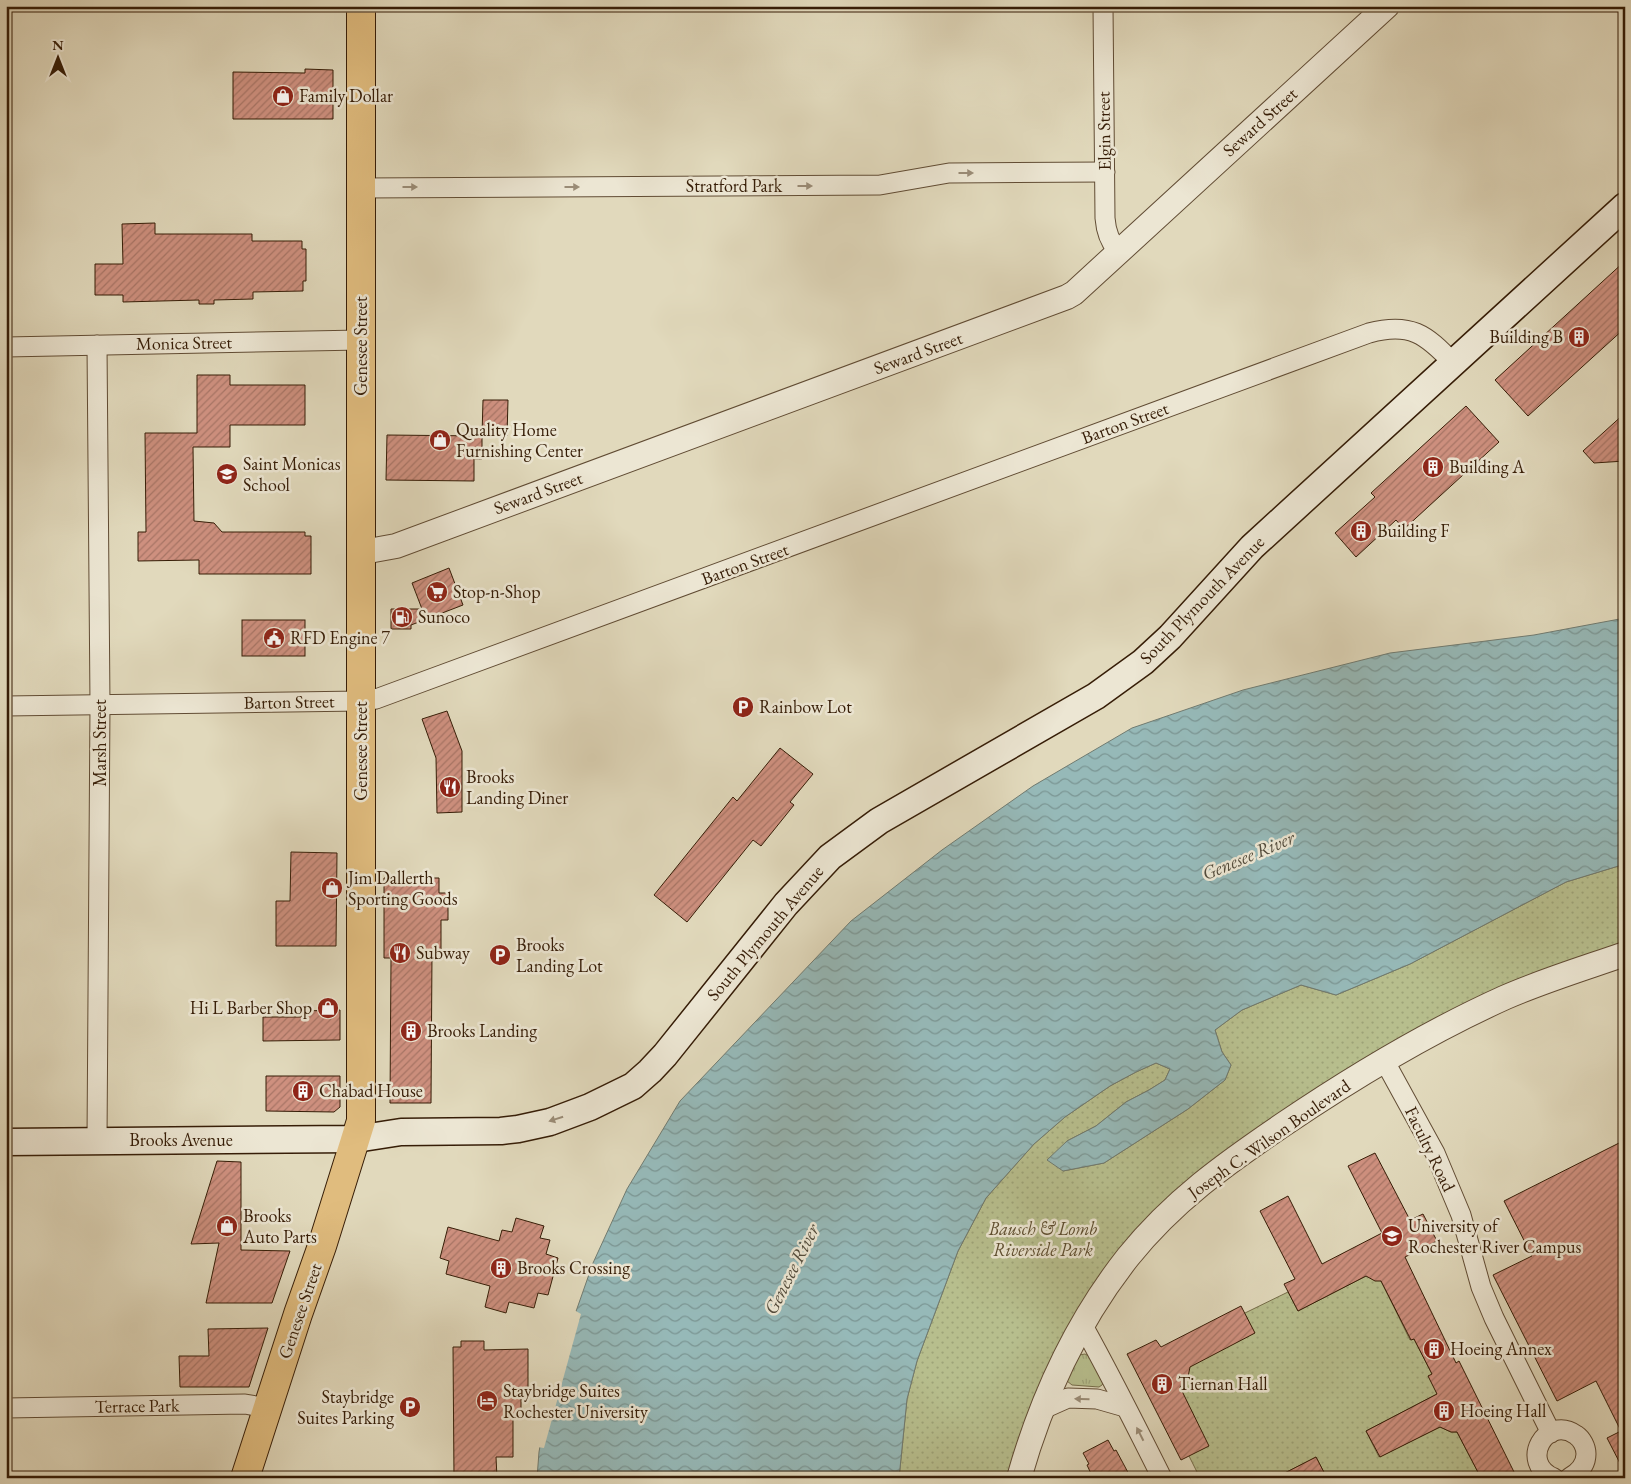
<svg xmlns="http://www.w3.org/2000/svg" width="1631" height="1484" viewBox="0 0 1631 1484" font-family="'EB Garamond',serif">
<defs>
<pattern id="grass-tufts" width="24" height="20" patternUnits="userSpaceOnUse" patternTransform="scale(1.25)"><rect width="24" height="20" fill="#b7be8d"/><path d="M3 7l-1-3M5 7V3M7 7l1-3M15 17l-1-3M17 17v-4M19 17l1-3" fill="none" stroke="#9ea378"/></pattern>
<pattern id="park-dots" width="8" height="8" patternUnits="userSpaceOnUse" patternTransform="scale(1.25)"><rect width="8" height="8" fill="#b7be8d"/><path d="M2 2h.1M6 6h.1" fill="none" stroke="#9ea378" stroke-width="1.8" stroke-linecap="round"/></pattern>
<pattern id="water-waves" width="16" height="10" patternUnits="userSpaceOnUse" patternTransform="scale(1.25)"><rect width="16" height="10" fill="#96b9b8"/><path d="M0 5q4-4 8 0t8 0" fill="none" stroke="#7b9694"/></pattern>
<pattern id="building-hatch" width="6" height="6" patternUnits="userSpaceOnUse" patternTransform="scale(1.25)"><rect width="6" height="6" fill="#ce907f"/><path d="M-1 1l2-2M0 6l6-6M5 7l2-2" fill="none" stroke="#a87566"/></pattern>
</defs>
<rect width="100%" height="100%" fill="#e1d9bc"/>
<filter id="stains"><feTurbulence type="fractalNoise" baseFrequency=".004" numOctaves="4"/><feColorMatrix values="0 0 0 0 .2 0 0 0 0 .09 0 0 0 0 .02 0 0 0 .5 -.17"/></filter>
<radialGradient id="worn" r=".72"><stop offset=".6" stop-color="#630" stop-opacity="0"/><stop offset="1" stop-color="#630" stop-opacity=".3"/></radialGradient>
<polygon fill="url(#grass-tufts)" stroke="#766e4a" points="1085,1354 1089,1356 1105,1381 1102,1385 1099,1387 1072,1385 1067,1381 1067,1377 1079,1355"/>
<g fill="url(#park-dots)" stroke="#766e4a">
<polygon points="1625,864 1625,942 1519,982 1143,1224 1008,1478 899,1478 907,1399 917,1361 958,1251 986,1198 1034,1144 1065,1117 1110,1086 1136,1072 1156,1063 1170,1069 1165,1080 1149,1090 1126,1102 1096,1126 1067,1141 1063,1171 1104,1163 1188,1109 1225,1080 1231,1065 1222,1052 1215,1030 1242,1010 1301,985 1336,995 1410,964 1566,882"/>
<polygon points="1368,1275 1381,1281 1410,1340 1414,1339 1432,1374 1437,1394 1366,1431 1379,1457 1440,1427 1451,1432 1457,1432 1481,1478 1327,1478 1316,1457 1275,1478 1200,1478 1189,1456 1179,1386 1189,1367 1245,1313 1288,1292 1298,1311"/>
</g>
<polygon fill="url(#water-waves)" stroke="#707b71" points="1625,618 1625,864 1566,882 1410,964 1336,995 1301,985 1242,1010 1215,1030 1222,1052 1231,1065 1225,1080 1188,1109 1104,1163 1063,1171 1047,1160 1067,1141 1096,1126 1126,1102 1149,1090 1165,1080 1170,1069 1156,1063 1136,1072 1110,1086 1065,1117 1034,1144 986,1198 958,1251 917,1361 907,1399 899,1478 537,1478 539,1452 545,1418 567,1337 593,1263 627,1189 680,1101 851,921 942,850 1033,786 1132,728 1243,690 1390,653 1534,635"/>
<polygon fill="#e1d9bc" points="574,1310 581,1314 544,1448 537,1447 553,1380"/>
<g fill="url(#building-hatch)" stroke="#361d07">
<polygon points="305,69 333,70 333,119 233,119 233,72 305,73"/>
<polygon points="155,223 155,234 252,234 252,241 302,241 302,249 306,249 306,281 303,281 303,291 253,292 253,299 214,300 214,304 199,304 199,300 123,302 123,295 95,295 95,264 123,264 122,224"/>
<polygon points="1625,261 1625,328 1528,416 1495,380"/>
<polygon points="197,375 230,375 230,385 305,385 305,425 230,425 230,447 193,447 194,521 214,523 222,532 305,532 305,536 311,536 311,574 199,574 199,560 138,561 138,532 146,532 145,433 197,433"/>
<polygon points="483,400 508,400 507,436 482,436"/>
<polygon points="1466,406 1499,442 1404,529 1396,520 1356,557 1335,533 1375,497 1371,493"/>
<polygon points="1625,413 1625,461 1594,463 1583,451"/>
<polygon points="387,435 482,436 482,459 474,459 474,481 386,480"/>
<polygon points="449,568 463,605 411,625 411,629 391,629 391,609 422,609 412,583"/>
<rect x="242" y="620" width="63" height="36"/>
<polygon points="447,711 462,751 462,812 437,813 436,758 422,719"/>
<polygon points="780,748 813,774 790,802 794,805 761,846 753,840 687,922 654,895 733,797 737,801"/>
<polygon points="291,852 337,853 336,946 276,946 276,901 290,901"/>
<polygon points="384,878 439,878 439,893 448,893 448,920 441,920 441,953 432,953 431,1103 390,1103 391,958 384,958"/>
<polygon points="340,1010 340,1040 263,1041 263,1017 302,1017 302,1011"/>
<polygon points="266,1076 340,1076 340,1107 334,1112 266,1111"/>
<polygon points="1625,1140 1625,1473 1607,1438 1621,1431 1596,1381 1557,1401 1493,1275 1532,1256 1504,1201"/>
<polygon points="1375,1153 1410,1220 1423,1214 1437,1241 1405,1257 1456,1363 1459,1361 1517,1478 1481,1478 1457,1432 1451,1432 1440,1427 1380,1457 1366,1431 1437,1394 1428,1376 1432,1374 1414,1339 1411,1340 1381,1281 1375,1281 1366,1276 1298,1311 1284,1284 1295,1279 1260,1211 1288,1196 1322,1264 1382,1233 1348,1166"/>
<polygon points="217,1161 241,1162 241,1250 290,1251 272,1303 206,1303 219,1243 191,1244"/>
<polygon points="516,1218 544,1226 540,1238 550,1240 546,1254 558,1258 548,1295 538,1293 534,1308 509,1302 506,1313 485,1307 490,1286 446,1274 449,1261 440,1258 448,1227 499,1241 502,1230 512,1232"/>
<polygon points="1241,1306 1255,1333 1190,1367 1188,1377 1180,1387 1209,1446 1181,1460 1127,1354 1156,1340 1161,1347"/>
<polygon points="268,1328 249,1387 180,1387 179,1356 209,1356 208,1329"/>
<polygon points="461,1341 484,1341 484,1350 528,1349 528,1389 521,1389 521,1414 513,1414 513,1457 496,1457 497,1478 454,1478 453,1347 461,1347"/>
<polygon points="1108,1440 1114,1451 1116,1450 1131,1478 1093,1478 1087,1465 1089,1464 1083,1453"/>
<polygon points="1316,1457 1327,1478 1275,1478"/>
</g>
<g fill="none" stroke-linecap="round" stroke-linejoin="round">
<g stroke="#614c34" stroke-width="21">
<g id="minor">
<path d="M1103,6L1105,218C1106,231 1109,242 1119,252"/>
<polyline points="361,188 880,185 949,173 1105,172"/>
<polyline points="97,345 100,704 97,1140"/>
<polyline points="6,347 361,340"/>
<path d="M6,706L361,701L376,699L1369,333C1410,322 1426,334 1453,363"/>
<polyline points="1384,1060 1435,1153 1461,1215 1481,1287 1494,1318 1551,1433"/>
<path d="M1082,1324C1110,1374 1136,1426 1162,1478"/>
<polyline points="6,1408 245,1404 267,1408"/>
<polyline points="1041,1410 1068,1398 1097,1399 1125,1407"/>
<path d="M1554,1478C1518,1463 1546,1414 1576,1435C1582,1439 1586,1447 1586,1454C1586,1466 1578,1473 1569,1478"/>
</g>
</g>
<g stroke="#614c34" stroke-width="26">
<g id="tertiary">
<polyline points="361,551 374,550 396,546 1067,297 1074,293 1387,6"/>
<path d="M1019,1478C1042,1397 1076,1323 1128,1257C1173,1201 1225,1164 1284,1124C1355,1076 1428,1032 1506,997C1545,980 1585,968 1625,954"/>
</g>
</g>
<g stroke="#361d07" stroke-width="29">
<polyline id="secondary" points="6,1142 356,1139 401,1132 501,1131 518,1129 550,1122 590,1107 633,1086 650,1071 665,1055 786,904 830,857 879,821 1096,696 1143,662 1170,637 1252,547 1625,206"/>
</g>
<g stroke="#361d07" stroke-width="30">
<polyline id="primary" points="245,1478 298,1314 322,1246 361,1121 361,6"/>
</g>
<use href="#minor" stroke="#ece6d3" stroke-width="19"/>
<use href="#tertiary" stroke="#ece6d3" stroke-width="24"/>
<use href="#secondary" stroke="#ece6d3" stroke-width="26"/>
<use href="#primary" stroke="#e0bc7e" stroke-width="28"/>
</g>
<defs><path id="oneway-solid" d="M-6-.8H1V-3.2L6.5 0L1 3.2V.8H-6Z" transform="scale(1.25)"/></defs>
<g fill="#9a8c77">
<use href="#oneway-solid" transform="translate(966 173)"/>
<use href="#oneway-solid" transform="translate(805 186)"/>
<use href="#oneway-solid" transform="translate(410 187)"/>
<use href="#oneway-solid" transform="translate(572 187)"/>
<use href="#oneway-solid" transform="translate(556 1119) rotate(162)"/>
<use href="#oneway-solid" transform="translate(1082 1399) rotate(-178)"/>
<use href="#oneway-solid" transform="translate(1140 1434) rotate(-117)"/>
</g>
<defs>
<g id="shop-disc" transform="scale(1.125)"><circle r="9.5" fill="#8f2418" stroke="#ece6d3"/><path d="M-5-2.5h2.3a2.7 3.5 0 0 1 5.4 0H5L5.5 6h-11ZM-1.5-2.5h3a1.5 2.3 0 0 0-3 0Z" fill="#fff"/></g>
<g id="building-disc" transform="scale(1.125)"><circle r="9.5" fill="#8f2418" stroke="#ece6d3"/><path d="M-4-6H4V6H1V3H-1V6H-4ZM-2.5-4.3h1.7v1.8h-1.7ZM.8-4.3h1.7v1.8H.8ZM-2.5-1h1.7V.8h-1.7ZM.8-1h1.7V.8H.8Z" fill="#fff"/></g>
<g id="school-disc" transform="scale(1.125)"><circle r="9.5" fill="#8f2418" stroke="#ece6d3"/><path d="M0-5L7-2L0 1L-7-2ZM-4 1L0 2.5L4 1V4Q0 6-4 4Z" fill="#fff"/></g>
<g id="supermarket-disc" transform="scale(1.125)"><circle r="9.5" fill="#8f2418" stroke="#ece6d3"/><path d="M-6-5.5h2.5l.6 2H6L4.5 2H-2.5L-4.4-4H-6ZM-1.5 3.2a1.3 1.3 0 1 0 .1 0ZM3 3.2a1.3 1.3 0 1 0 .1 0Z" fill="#fff"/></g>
<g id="fuel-disc" transform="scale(1.125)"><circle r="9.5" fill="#8f2418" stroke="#ece6d3"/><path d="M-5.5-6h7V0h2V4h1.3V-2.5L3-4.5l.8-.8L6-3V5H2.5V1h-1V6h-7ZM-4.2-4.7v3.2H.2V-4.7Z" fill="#fff"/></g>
<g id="civic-disc" transform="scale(1.125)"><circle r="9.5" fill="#8f2418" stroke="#ece6d3"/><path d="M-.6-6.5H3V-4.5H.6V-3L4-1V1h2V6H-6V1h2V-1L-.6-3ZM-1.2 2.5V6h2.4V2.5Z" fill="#fff"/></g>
<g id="parking-disc" transform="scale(1.125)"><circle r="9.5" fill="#8f2418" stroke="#ece6d3"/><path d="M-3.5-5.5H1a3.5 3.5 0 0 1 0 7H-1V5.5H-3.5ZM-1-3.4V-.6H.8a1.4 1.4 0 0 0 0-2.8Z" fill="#fff"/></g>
<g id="restaurant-disc" transform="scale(1.125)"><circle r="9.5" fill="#8f2418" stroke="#ece6d3"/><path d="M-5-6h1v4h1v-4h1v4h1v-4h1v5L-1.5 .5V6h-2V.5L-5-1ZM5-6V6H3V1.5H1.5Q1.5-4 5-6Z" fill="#fff"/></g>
<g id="university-disc" transform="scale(1.125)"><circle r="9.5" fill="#8f2418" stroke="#ece6d3"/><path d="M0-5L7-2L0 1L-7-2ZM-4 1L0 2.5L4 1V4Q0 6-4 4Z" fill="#fff"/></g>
<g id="hotel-disc" transform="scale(1.125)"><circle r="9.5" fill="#8f2418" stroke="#ece6d3"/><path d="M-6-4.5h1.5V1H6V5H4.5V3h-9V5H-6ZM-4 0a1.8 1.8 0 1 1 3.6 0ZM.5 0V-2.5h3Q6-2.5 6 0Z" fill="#fff"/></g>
</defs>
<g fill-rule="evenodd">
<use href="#shop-disc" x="283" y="96"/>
<use href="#building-disc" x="1579" y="337"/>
<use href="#shop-disc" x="440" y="440"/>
<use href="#building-disc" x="1433" y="467"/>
<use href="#school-disc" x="227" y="474"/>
<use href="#building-disc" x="1361" y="531"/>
<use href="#supermarket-disc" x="437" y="592"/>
<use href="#fuel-disc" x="402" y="617"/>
<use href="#civic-disc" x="274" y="638"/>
<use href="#parking-disc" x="743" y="707"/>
<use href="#restaurant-disc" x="450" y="787"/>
<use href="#shop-disc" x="332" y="888"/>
<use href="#restaurant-disc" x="400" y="953"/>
<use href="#parking-disc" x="500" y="955"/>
<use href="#shop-disc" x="328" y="1008"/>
<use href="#building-disc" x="411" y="1031"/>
<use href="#building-disc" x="303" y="1091"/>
<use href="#shop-disc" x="227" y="1226"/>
<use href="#university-disc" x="1392" y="1236"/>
<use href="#building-disc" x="501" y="1268"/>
<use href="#building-disc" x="1434" y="1349"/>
<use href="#building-disc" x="1162" y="1384"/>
<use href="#hotel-disc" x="487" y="1401"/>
<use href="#parking-disc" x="410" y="1407"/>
<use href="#building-disc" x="1444" y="1411"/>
</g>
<g text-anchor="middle" stroke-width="5" stroke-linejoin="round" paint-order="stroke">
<g font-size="18" fill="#361d07" stroke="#ece6d3" text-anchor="start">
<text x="299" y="102">Family Dollar</text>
<text x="1563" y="343" text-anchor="end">Building B</text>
<text x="456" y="436">Quality Home<tspan x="456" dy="21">Furnishing Center</tspan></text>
<text x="243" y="470">Saint Monicas<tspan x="243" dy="21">School</tspan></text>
<text x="1449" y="473">Building A</text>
<text x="1377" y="537">Building F</text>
<text x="453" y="598">Stop-n-Shop</text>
<text x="418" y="623">Sunoco</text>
<text x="290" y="644">RFD Engine 7</text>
<text x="759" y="713">Rainbow Lot</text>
<text x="466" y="783">Brooks<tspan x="466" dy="21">Landing Diner</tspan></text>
<text x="348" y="884">Jim Dallerth<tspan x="348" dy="21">Sporting Goods</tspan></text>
<text x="516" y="951">Brooks<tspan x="516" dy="21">Landing Lot</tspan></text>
<text x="416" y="959">Subway</text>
<text x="312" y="1014" text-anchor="end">Hi L Barber Shop</text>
<text x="427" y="1037">Brooks Landing</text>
<text x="319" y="1097">Chabad House</text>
<text x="243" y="1222">Brooks<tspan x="243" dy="21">Auto Parts</tspan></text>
<text x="1408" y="1232">University of<tspan x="1408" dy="21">Rochester River Campus</tspan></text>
<text x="517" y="1274">Brooks Crossing</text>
<text x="1450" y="1355">Hoeing Annex</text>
<text x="1178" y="1390">Tiernan Hall</text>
<text x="503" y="1397">Staybridge Suites<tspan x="503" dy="21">Rochester University</tspan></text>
<text x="394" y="1403" text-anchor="end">Staybridge<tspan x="394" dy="21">Suites Parking</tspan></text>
<text x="1460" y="1417">Hoeing Hall</text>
</g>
<g font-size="18" fill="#361d07" stroke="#ece6d3">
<text transform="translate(1260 122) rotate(-42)" y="6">Seward Street</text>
<text transform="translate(1104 131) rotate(-91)" y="6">Elgin Street</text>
<text x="734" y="192">Stratford Park</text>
<text transform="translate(184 343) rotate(-1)" y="6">Monica Street</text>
<text transform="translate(361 346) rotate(-90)" y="6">Genesee Street</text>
<text transform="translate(918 353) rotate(-20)" y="6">Seward Street</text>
<text transform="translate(1125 423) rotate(-20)" y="6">Barton Street</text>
<text transform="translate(538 493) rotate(-20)" y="6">Seward Street</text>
<text transform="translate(745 564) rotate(-20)" y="6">Barton Street</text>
<text transform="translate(1202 600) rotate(-46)" y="6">South Plymouth Avenue</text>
<text transform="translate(289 702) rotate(-1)" y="6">Barton Street</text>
<text transform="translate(100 743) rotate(-90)" y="6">Marsh Street</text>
<text transform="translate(361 751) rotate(-90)" y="6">Genesee Street</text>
<text transform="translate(765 933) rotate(-50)" y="6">South Plymouth Avenue</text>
<text transform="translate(1269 1139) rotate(-35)" y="6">Joseph C. Wilson Boulevard</text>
<text x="181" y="1146">Brooks Avenue</text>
<text transform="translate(1430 1149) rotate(64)" y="6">Faculty Road</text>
<text transform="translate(300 1311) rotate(-71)" y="6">Genesee Street</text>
<text transform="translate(137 1406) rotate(-1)" y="6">Terrace Park</text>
</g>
<g font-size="18" font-style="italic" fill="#5d4d2f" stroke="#ece6d3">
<text x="1043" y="1235">Bausch &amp; Lomb<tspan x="1043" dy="21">Riverside Park</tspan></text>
</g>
<g font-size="19" font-style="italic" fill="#534c3c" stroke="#ece6d3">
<text transform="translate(1248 855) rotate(-23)" y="7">Genesee River</text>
<text transform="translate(791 1269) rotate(-63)" y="7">Genesee River</text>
</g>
</g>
<rect width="1631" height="1484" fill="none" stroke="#e1d9bc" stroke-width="25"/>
<rect x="8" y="8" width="1616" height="1469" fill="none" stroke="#361d07" stroke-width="2.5"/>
<rect x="12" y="12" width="1606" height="1459" fill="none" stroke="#361d07"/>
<g transform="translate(58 58)" stroke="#ece6d3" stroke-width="4" paint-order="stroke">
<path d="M0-4L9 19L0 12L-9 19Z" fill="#361d07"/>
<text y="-8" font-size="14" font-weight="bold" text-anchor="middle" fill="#361d07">N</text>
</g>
<rect width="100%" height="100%" filter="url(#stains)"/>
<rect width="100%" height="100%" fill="url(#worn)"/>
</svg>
